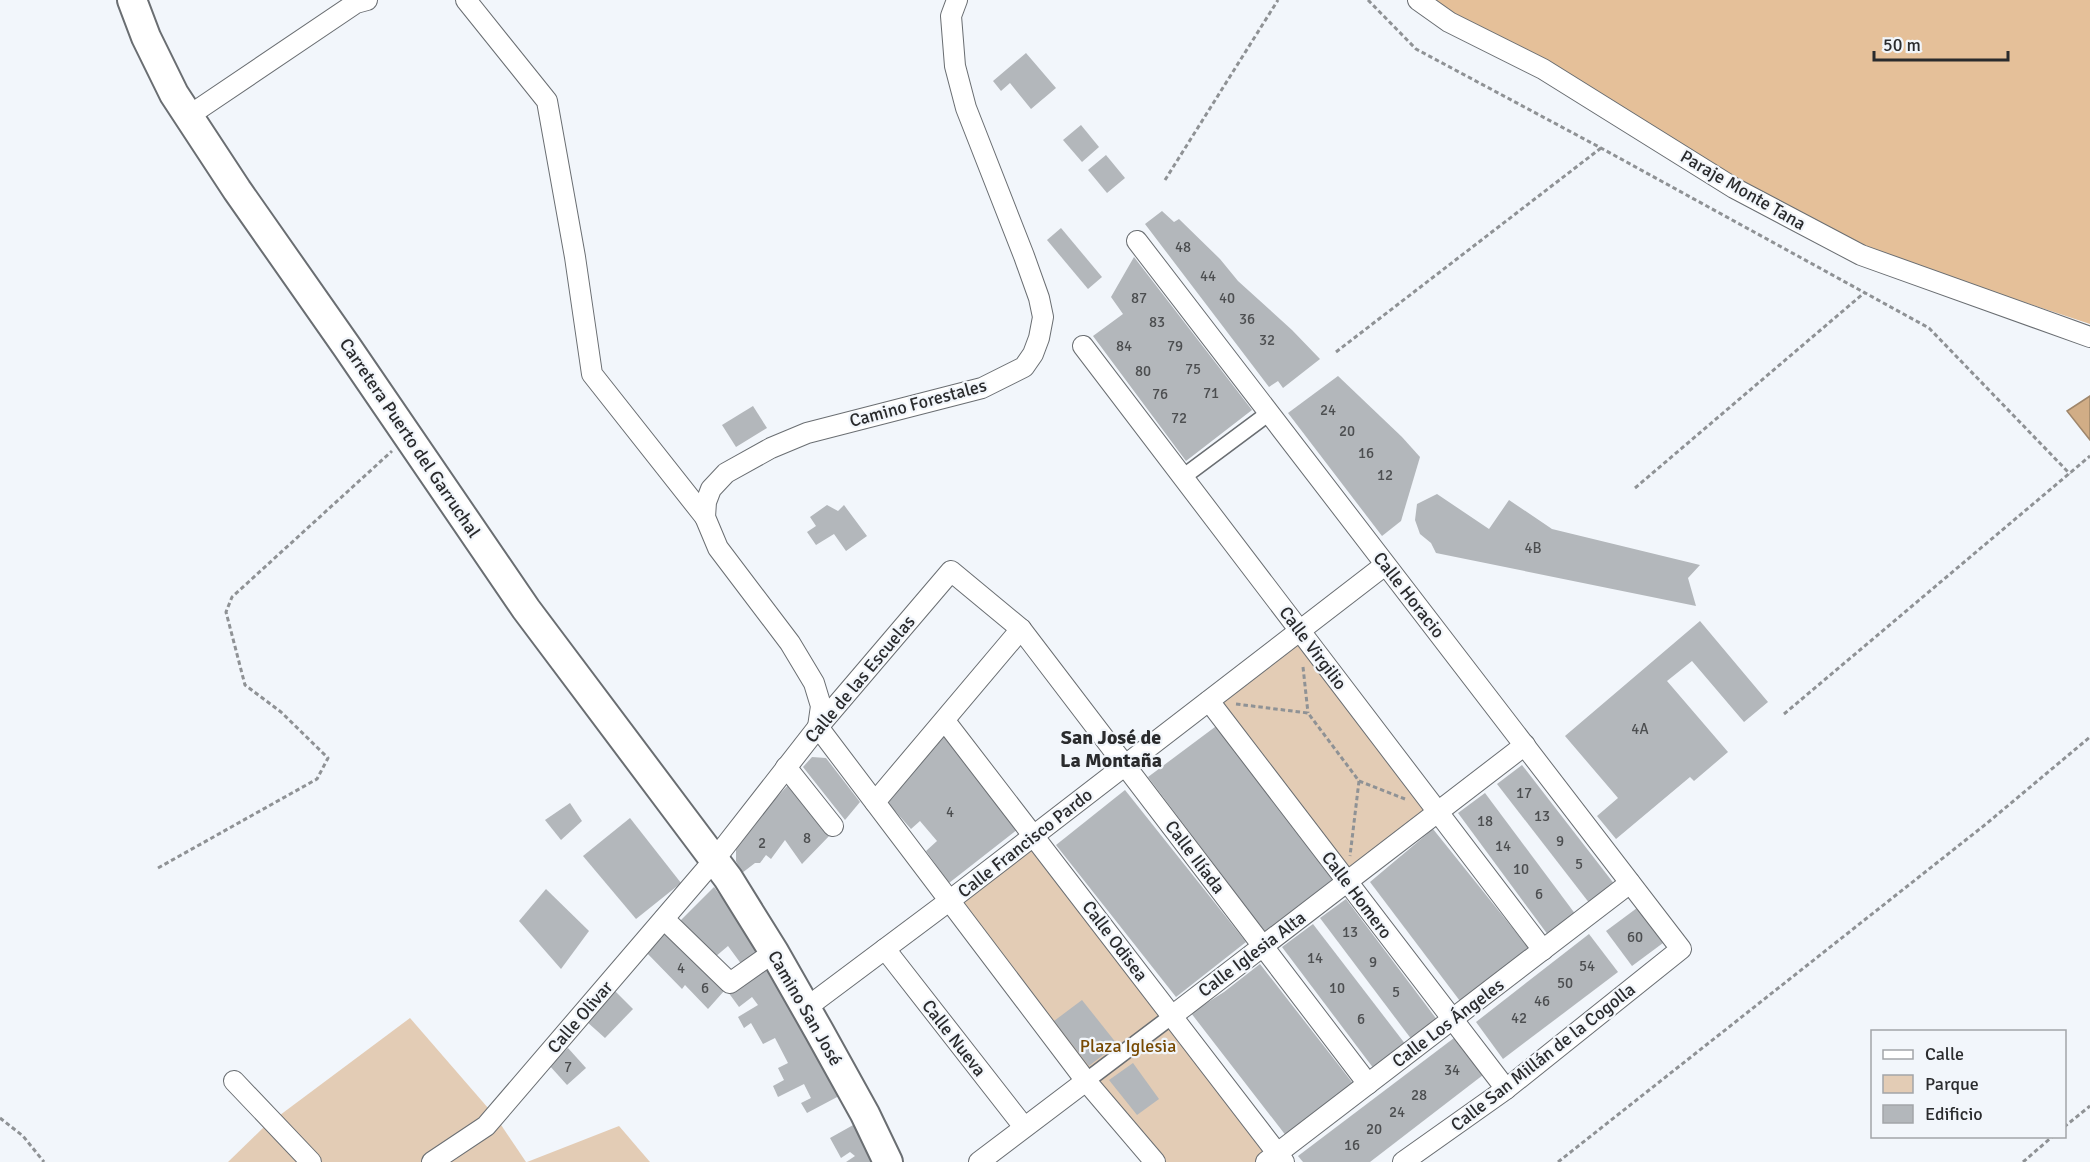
<svg xmlns="http://www.w3.org/2000/svg" width="2090" height="1162" viewBox="0 0 2090 1162" font-family="Signika,sans-serif">
<rect width="100%" height="100%" fill="#f2f6fb"/>
<g fill="#e3ccb5">
<polygon points="1300,631 1438,812 1347,882 1209,701"/>
<polygon points="1034,836 1278,1154 1266,1162 1155,1162 949,901"/>
<polygon points="410,1018 495,1116 526,1162 228,1162 264,1127"/>
<polygon points="619,1126 650,1162 527,1162"/>
</g>
<polygon fill="#e5c099" points="1429,0 2090,0 2090,324 1867,250 1767,201 1487,33"/>
<polygon fill="#d1ad86" stroke="#9f866b" stroke-width="1.5" points="2090,396 2090,440 2067,411"/>
<g fill="#b3b7bb">
<polygon points="1026,53 1056,88 1031,109 1010,83 1001,91 993,81"/>
<polygon points="1081,125 1099,147 1082,162 1063,140"/>
<polygon points="1106,155 1125,178 1107,193 1088,170"/>
<polygon points="1162,211 1174,222 1179,219 1220,259 1238,281 1292,330 1320,359 1283,388 1278,381 1269,387 1145,224"/>
<polygon points="1061,228 1102,277 1088,289 1047,240"/>
<polygon points="1134,257 1252,410 1186,461 1093,336 1123,314 1111,297"/>
<polygon points="1338,376 1402,437 1420,457 1401,521 1382,536 1288,413"/>
<polygon points="753,406 767,428 736,447 722,425"/>
<polygon points="1437,494 1489,529 1509,500 1552,529 1700,565 1688,578 1696,606 1436,553 1431,543 1420,534 1415,520 1417,504"/>
<polygon points="827,505 838,511 844,505 867,536 846,551 834,534 816,545 807,532 816,526 810,517"/>
<polygon points="1700,621 1768,702 1744,722 1692,661 1667,681 1728,752 1694,781 1690,777 1616,839 1597,816 1618,798 1565,736"/>
<polygon points="1219,724 1333,879 1265,932 1148,777"/>
<polygon points="943,736 1018,829 949,883 926,851 937,841 920,821 911,829 888,803"/>
<polygon points="812,757 826,758 860,802 845,820 803,767"/>
<polygon points="1522,765 1615,885 1590,904 1497,784"/>
<polygon points="791,782 832,833 802,864 785,840 771,859 766,855 760,863 755,863 742,873 736,861 736,849 761,814"/>
<polygon points="1125,790 1246,942 1176,997 1056,845"/>
<polygon points="1485,793 1576,915 1548,935 1458,813"/>
<polygon points="570,803 582,821 561,840 545,820"/>
<polygon points="630,818 681,883 636,919 583,856"/>
<polygon points="1433,829 1531,951 1463,1005 1370,882"/>
<polygon points="714,887 761,952 742,965 728,946 715,957 677,924"/>
<polygon points="546,889 589,931 561,969 519,921"/>
<polygon points="1346,899 1438,1021 1412,1040 1320,918"/>
<polygon points="1637,908 1663,943 1632,966 1606,931"/>
<polygon points="1313,924 1406,1045 1374,1069 1282,947"/>
<polygon points="666,930 724,991 708,1009 685,985 682,989 645,951"/>
<polygon points="1589,934 1618,972 1503,1059 1476,1022"/>
<polygon points="767,963 839,1096 807,1113 801,1103 811,1098 804,1084 778,1097 773,1086 784,1080 778,1068 788,1063 775,1038 763,1044 751,1023 744,1028 738,1017 758,1005 752,997 739,1007 728,992"/>
<polygon points="1260,964 1355,1086 1287,1137 1191,1013 1224,992"/>
<polygon points="615,991 633,1009 605,1038 586,1021"/>
<polygon points="1082,1000 1117,1044 1089,1066 1054,1021"/>
<polygon points="1454,1038 1483,1075 1370,1162 1303,1162 1298,1156"/>
<polygon points="568,1048 586,1068 567,1085 549,1065"/>
<polygon points="1133,1063 1159,1099 1137,1115 1109,1080"/>
<polygon points="855,1124 873,1162 846,1162 855,1156 850,1152 841,1158 830,1138"/>
</g>
<g fill="none" stroke-linecap="round" stroke-linejoin="round">
<g stroke="#6a6e72" stroke-width="18">
<g id="pedestrian">
<polyline points="1183,477 1269,413"/>
<polyline points="1086,1081 1172,1016"/>
</g>
</g>
<g stroke="#6a6e72" stroke-width="22">
<g id="minor">
<polyline points="466,0 547,101 575,257 592,374 705,517"/>
<polyline points="1418,0 1449,22 1543,69 1734,188 1861,255 2090,337"/>
<polyline points="187,117 356,3 367,0"/>
<polyline points="1137,241 1681,949 1506,1089 1403,1162"/>
<polyline points="1083,346 1543,950"/>
<polyline points="1209,701 1506,1089"/>
<polyline points="945,721 1284,1162"/>
<polyline points="818,727 821,706 814,683 790,643 718,548 705,517 706,502 711,489 726,473 771,448 807,433 982,388 1024,367 1033,354 1039,338 1043,317 1039,298 1024,256 966,108 955,66 951,16 957,0"/>
<polyline points="818,727 1086,1081 1155,1162"/>
<polyline points="786,767 833,826"/>
<polyline points="875,802 1021,629"/>
<polyline points="664,919 730,983 774,952"/>
<polyline points="885,949 1024,1127"/>
<polyline points="806,1008 949,901 1385,565"/>
<polyline points="1172,1016 1525,745"/>
<polyline points="234,1081 311,1162"/>
<polyline points="432,1162 486,1126 715,859 818,727 951,571 1021,629 1368,1084"/>
<polyline points="979,1162 1086,1081"/>
<polyline points="1266,1162 1630,883"/>
</g>
</g>
<g stroke="#6a6e72" stroke-width="32">
<polyline id="secondary" points="132,0 146,37 174,94 237,190 347,347 526,609 728,878 774,952 819,1031 865,1114 888,1162"/>
</g>
<g stroke="#8f9295" stroke-width="3" stroke-dasharray="4.5 3" stroke-linecap="butt">
<polyline points="1368,0 1416,49 1601,148 1929,328 2070,474"/>
<polyline points="1165,180 1278,0"/>
<polyline points="1336,352 1601,148"/>
<polyline points="1635,488 1864,293"/>
<polyline points="1303,667 1308,713"/>
<polyline points="1236,704 1308,713 1359,781 1350,856"/>
<polyline points="1784,714 2090,456"/>
<polyline points="1359,781 1405,799"/>
<polyline points="158,868 317,779 328,758 281,712 245,685 226,612 232,597 392,451"/>
<polyline points="0,1118 23,1136 44,1162"/>
<polyline points="2064,1127 2090,1106"/>
<polyline points="1558,1162 1986,824 2090,737"/>
<polyline points="2023,1162 2053,1136"/>
</g>
<use href="#pedestrian" stroke="#fff" stroke-width="15"/>
<use href="#minor" stroke="#fff" stroke-width="20"/>
<use href="#secondary" stroke="#fff" stroke-width="28"/>
</g>
<g text-anchor="middle" stroke-width="4.5" stroke-linejoin="round" paint-order="stroke">
<g font-size="15" fill="#4c4e50">
<text x="1183" y="252">48</text>
<text x="1208" y="281">44</text>
<text x="1139" y="303">87</text>
<text x="1227" y="303">40</text>
<text x="1247" y="324">36</text>
<text x="1157" y="327">83</text>
<text x="1267" y="345">32</text>
<text x="1124" y="351">84</text>
<text x="1175" y="351">79</text>
<text x="1193" y="374">75</text>
<text x="1143" y="376">80</text>
<text x="1211" y="398">71</text>
<text x="1160" y="399">76</text>
<text x="1328" y="415">24</text>
<text x="1179" y="423">72</text>
<text x="1347" y="436">20</text>
<text x="1366" y="458">16</text>
<text x="1385" y="480">12</text>
<text x="1533" y="553">4B</text>
<text x="1640" y="734">4A</text>
<text x="1524" y="798">17</text>
<text x="950" y="817">4</text>
<text x="1542" y="821">13</text>
<text x="1485" y="826">18</text>
<text x="807" y="843">8</text>
<text x="1560" y="846">9</text>
<text x="762" y="848">2</text>
<text x="1503" y="851">14</text>
<text x="1579" y="869">5</text>
<text x="1521" y="874">10</text>
<text x="1539" y="899">6</text>
<text x="1350" y="937">13</text>
<text x="1635" y="942">60</text>
<text x="1315" y="963">14</text>
<text x="1373" y="967">9</text>
<text x="1587" y="971">54</text>
<text x="681" y="973">4</text>
<text x="1565" y="988">50</text>
<text x="705" y="993">6</text>
<text x="1337" y="993">10</text>
<text x="1396" y="997">5</text>
<text x="1542" y="1006">46</text>
<text x="1519" y="1023">42</text>
<text x="1361" y="1024">6</text>
<text x="568" y="1072">7</text>
<text x="1452" y="1075">34</text>
<text x="1419" y="1100">28</text>
<text x="1397" y="1117">24</text>
<text x="1374" y="1134">20</text>
<text x="1352" y="1150">16</text>
</g>
<g font-size="18" fill="#2a2b2d" stroke="#f2f6fb">
<text transform="translate(1743 190) rotate(30)" y="6">Paraje Monte Tana</text>
<text transform="translate(918 403) rotate(-15)" y="6">Camino Forestales</text>
<text transform="translate(410 438) rotate(56)" y="6">Carretera Puerto del Garruchal</text>
<text transform="translate(1409 595) rotate(52)" y="6">Calle Horacio</text>
<text transform="translate(1313 648) rotate(53)" y="6">Calle Virgilio</text>
<text transform="translate(860 679) rotate(-50)" y="6">Calle de las Escuelas</text>
<text transform="translate(1025 843) rotate(-38)" y="6">Calle Francisco Pardo</text>
<text transform="translate(1195 857) rotate(53)" y="6">Calle Ilíada</text>
<text transform="translate(1357 895) rotate(53)" y="6">Calle Homero</text>
<text transform="translate(1115 941) rotate(53)" y="6">Calle Odisea</text>
<text transform="translate(1252 954) rotate(-37)" y="6">Calle Iglesia Alta</text>
<text transform="translate(805 1008) rotate(60)" y="6">Camino San José</text>
<text transform="translate(580 1017) rotate(-49)" y="6">Calle Olivar</text>
<text transform="translate(1448 1023) rotate(-37)" y="6">Calle Los Ángeles</text>
<text transform="translate(954 1038) rotate(52)" y="6">Calle Nueva</text>
<text transform="translate(1543 1057) rotate(-38)" y="6">Calle San Millán de la Cogolla</text>
</g>
<g font-size="18" fill="#774902" stroke="#f2f6fb">
<text x="1128" y="1052">Plaza Iglesia</text>
</g>
<g font-size="20" font-weight="bold" fill="#2a2b2d" stroke="#f2f6fb">
<text x="1111" y="744">San José de<tspan x="1111" dy="23">La Montaña</tspan></text>
</g>
</g>
<rect x="1871" y="1030" width="195" height="108" fill="#f2f6fb" stroke="#a2a5a9" stroke-width="1.5"/>
<rect x="1883" y="1050" width="30" height="9" fill="#ffffff" stroke="#a2a5a9" stroke-width="1.5"/>
<text x="1925" y="1060" font-size="18" fill="#2a2b2d">Calle</text>
<rect x="1883" y="1075" width="30" height="18" fill="#e3ccb5" stroke="#a2a5a9" stroke-width="1.5"/>
<text x="1925" y="1090" font-size="18" fill="#2a2b2d">Parque</text>
<rect x="1883" y="1105" width="30" height="18" fill="#b3b7bb" stroke="#a2a5a9" stroke-width="1.5"/>
<text x="1925" y="1120" font-size="18" fill="#2a2b2d">Edificio</text>
<path d="M1874 51v9h134v-9" fill="none" stroke="#2a2b2d" stroke-width="3"/>
<text x="1883" y="51" font-size="18" fill="#2a2b2d" stroke="#f2f6fb" stroke-width="4.5" paint-order="stroke">50 m</text>
</svg>
